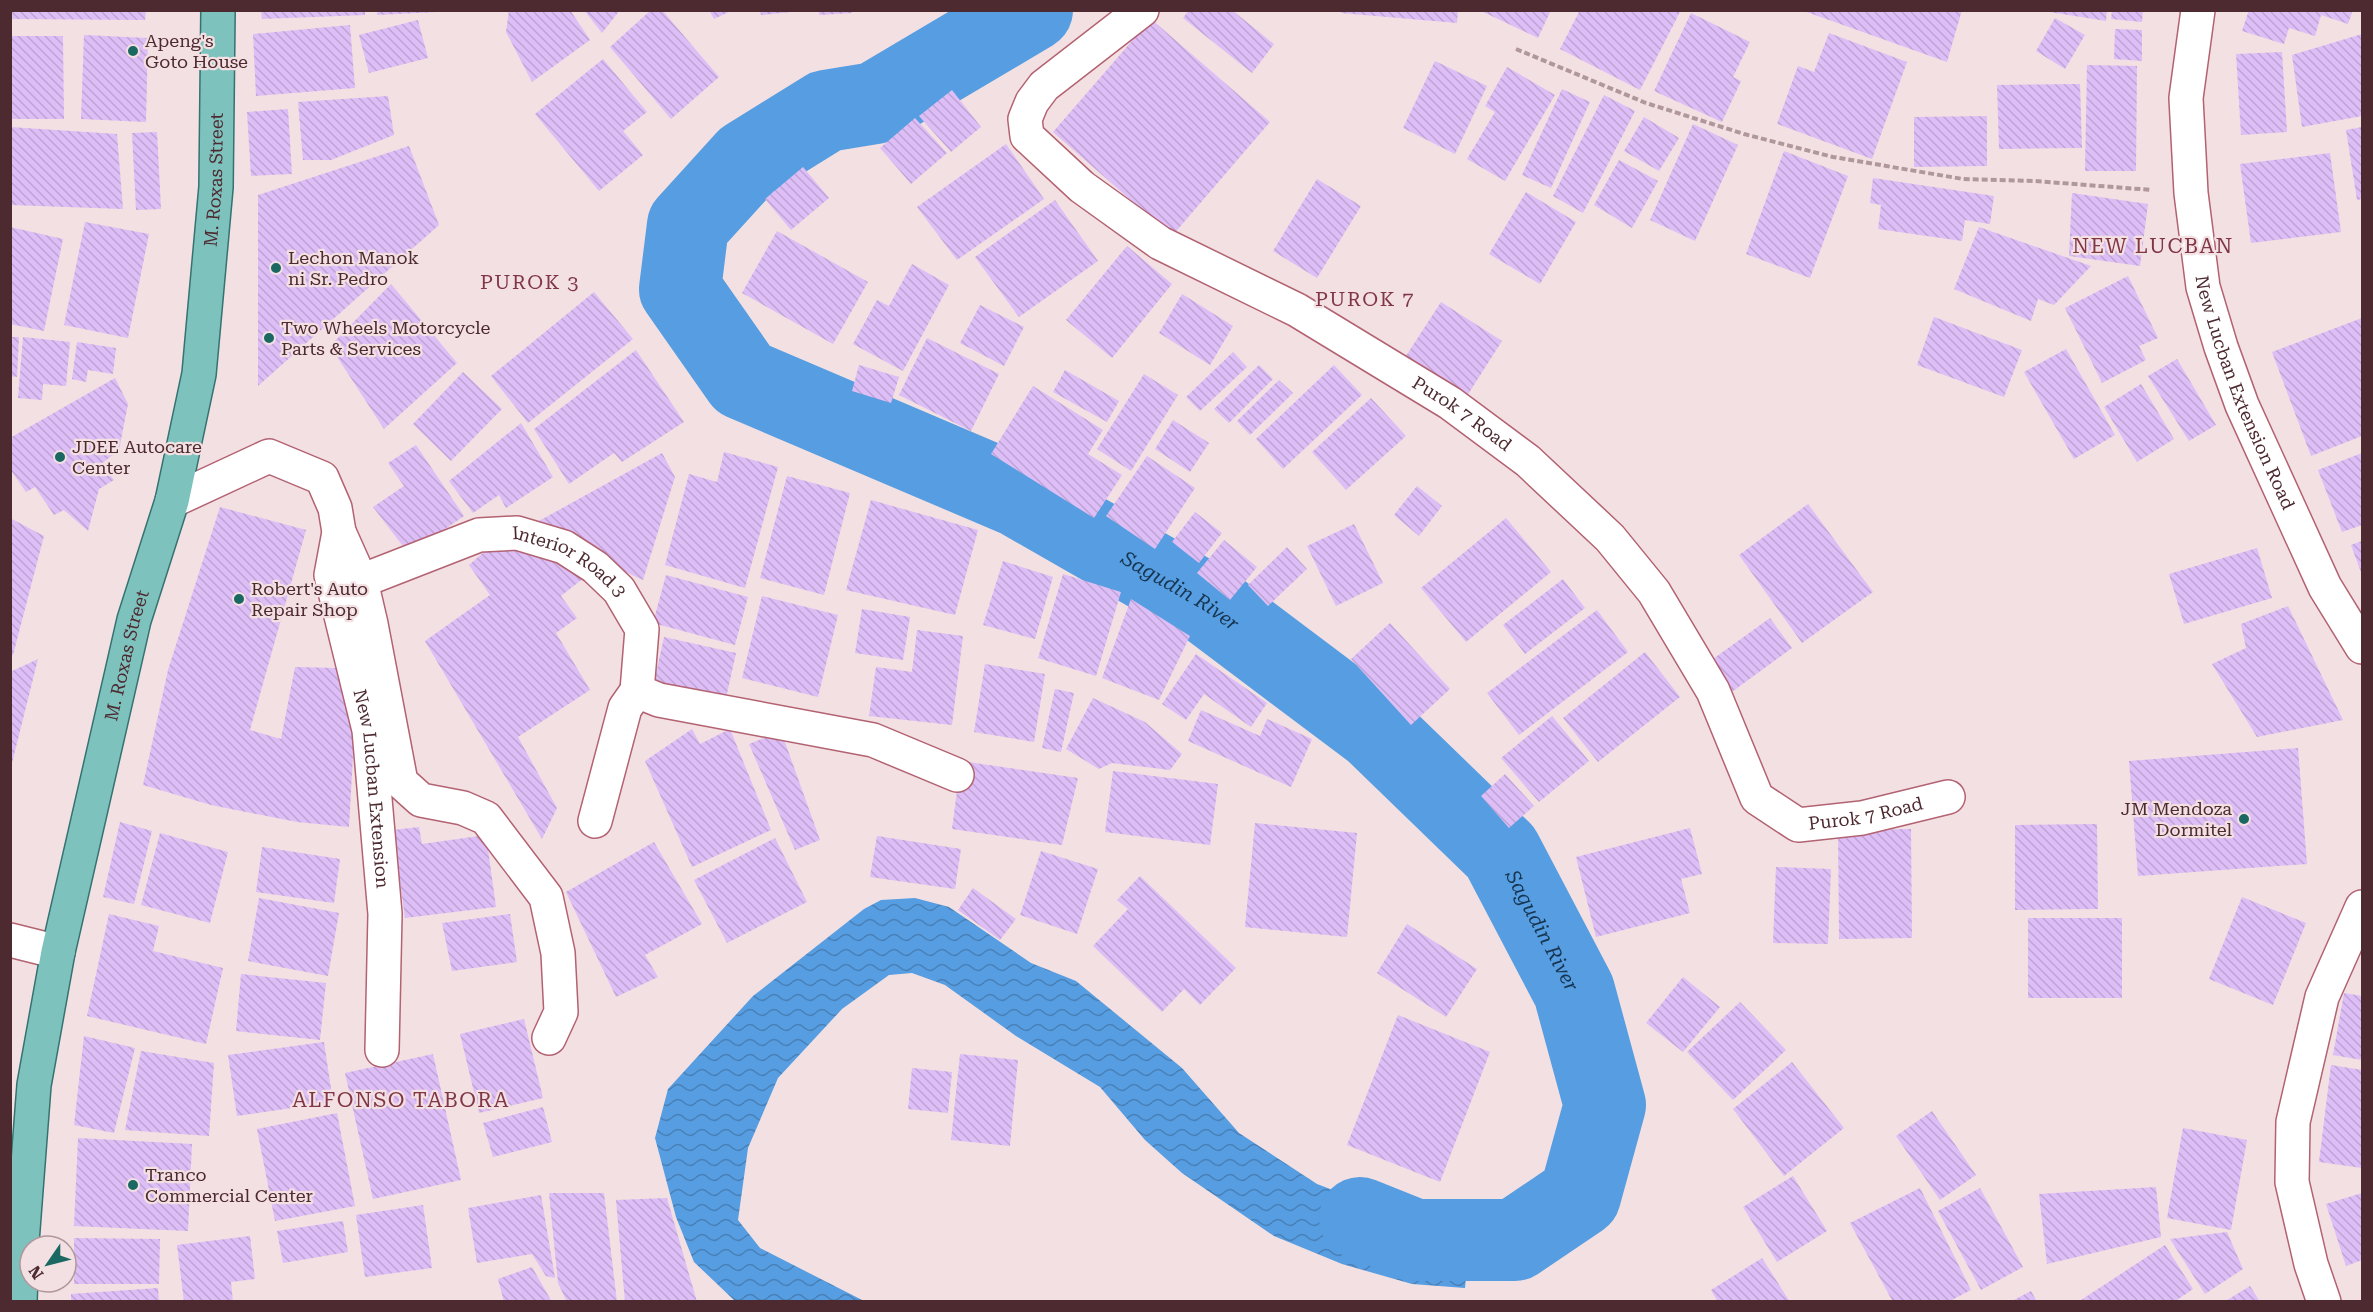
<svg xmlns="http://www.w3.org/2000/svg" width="2373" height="1312" viewBox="0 0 2373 1312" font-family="'Roboto Serif',serif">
<defs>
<pattern id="water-waves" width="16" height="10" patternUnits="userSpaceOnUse" patternTransform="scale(1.5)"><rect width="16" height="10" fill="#569de1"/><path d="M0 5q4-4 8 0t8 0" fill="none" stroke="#4980b7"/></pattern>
<pattern id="building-back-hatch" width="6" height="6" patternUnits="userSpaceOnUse" patternTransform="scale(1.5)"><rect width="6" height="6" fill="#ddbef7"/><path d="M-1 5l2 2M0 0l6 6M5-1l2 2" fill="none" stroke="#bfa3d4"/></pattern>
</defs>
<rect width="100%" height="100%" fill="#f3e0e2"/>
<polygon fill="url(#water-waves)" points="915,898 949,907 1031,963 1076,981 1182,1068 1239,1133 1317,1184 1393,1213 1470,1230 1465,1288 1412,1284 1342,1264 1274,1236 1182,1173 1145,1140 1100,1087 1016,1036 945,985 912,973 889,975 842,1009 778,1078 748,1148 738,1220 760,1248 864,1301 735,1301 694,1262 676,1217 655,1138 668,1089 753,996 864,909 881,900"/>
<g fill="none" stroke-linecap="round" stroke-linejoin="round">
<path stroke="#569de1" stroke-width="82" id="s1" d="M1032,10L875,103L826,111L747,160L688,225L680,289L743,379L1018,496L1210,606L1375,730L1501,852L1574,991L1605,1105L1580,1196L1515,1240H1415L1360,1218"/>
</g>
<g fill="url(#building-back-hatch)">
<polygon points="10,10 146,10 145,20 10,19"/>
<polygon points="261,10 365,10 365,15 262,19"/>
<polygon points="377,10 437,10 437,12 377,15"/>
<polygon points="509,10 570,10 590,40 532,82 506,32"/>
<polygon points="584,10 620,10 602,33"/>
<polygon points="651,10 662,10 719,77 671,119 610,47"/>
<polygon points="709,10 733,10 714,19"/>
<polygon points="760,10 791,10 791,12 761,15"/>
<polygon points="819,10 852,10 852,13 819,15"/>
<polygon points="1189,10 1232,10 1274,44 1252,73 1183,18"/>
<polygon points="1341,10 1458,10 1457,23 1341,13"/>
<polygon points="1479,10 1551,10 1538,38"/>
<polygon points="1580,10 1681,10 1640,90 1560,49"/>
<polygon points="1801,10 1962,10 1947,62"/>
<polygon points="2037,10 2107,10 2106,21"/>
<polygon points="2112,10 2143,10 2142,22 2111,19"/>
<polygon points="2249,10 2353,10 2348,24 2321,15 2315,36 2289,28 2284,44 2242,31"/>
<polygon points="1691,13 1750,42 1733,77 1741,81 1722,122 1654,91"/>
<polygon points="2055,18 2085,35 2065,69 2036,51"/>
<polygon points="1151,19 1270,122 1172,236 1053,132"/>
<polygon points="418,20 428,58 369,73 359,35"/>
<polygon points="350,25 355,88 256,96 253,34"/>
<polygon points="2115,29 2142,30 2142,61 2114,59"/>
<polygon points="1829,33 1907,62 1872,159 1777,124 1798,66 1814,72"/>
<polygon points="2362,34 2362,116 2302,127 2292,55"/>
<polygon points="84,35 148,38 146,122 81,119"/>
<polygon points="10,36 63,36 64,119 10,119"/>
<polygon points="2282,52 2287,132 2241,135 2236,54"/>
<polygon points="603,59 647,112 623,131 643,155 599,191 535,114"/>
<polygon points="1435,61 1487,86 1455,154 1403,128"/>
<polygon points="2087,65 2137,66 2136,171 2085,171"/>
<polygon points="1507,67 1555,95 1505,181 1467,159 1495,112 1485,106"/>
<polygon points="2080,84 2082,148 1999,149 1997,85"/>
<polygon points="1562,89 1590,102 1551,188 1522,175"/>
<polygon points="952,90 981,127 951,152 919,116"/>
<polygon points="1604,95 1635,111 1583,213 1553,196"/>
<polygon points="388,96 394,135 331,160 303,160 298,102"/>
<polygon points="288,109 292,174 251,176 247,112"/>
<polygon points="1987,116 1987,166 1914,167 1914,117"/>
<polygon points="1644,117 1679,138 1659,171 1624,151"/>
<polygon points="915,118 947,153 911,184 880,148"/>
<polygon points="1693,124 1738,145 1695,241 1650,220"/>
<polygon points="10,127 117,134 123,209 10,205"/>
<polygon points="2362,127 2362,199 2357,200 2346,130"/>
<polygon points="157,132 161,209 136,210 132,133"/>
<polygon points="1006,144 1044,199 957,260 917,207"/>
<polygon points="409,146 439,225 258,386 258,195"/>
<polygon points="1784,151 1848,176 1810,278 1746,254"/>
<polygon points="2330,153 2341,232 2251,243 2240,164"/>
<polygon points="1619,160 1658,181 1632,228 1594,205"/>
<polygon points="803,167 829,198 791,230 765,199"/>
<polygon points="1873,178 1994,196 1990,224 1965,220 1962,241 1878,229 1881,205 1870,203"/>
<polygon points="1317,179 1361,206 1317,278 1273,251"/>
<polygon points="1526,192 1576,222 1540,284 1489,254"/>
<polygon points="2072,193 2148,204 2140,266 2069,256"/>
<polygon points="1055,200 1098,261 1019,317 975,257"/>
<polygon points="85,222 149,234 128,338 64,325"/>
<polygon points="10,227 63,239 44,331 10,324"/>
<polygon points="1979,227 2091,266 2054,305 2038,299 2031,321 1954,289"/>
<polygon points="777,231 868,282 833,344 742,293"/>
<polygon points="1127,246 1172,284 1112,358 1066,320"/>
<polygon points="912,264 949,285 903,371 853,344 877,300 889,306"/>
<polygon points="2128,276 2158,338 2139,346 2146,360 2102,383 2065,308"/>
<polygon points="391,284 457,363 384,429 330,346"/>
<polygon points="594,292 633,339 528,423 491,376"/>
<polygon points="1182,294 1233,326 1210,365 1159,333"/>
<polygon points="1441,302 1502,341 1465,399 1404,359"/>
<polygon points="980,305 1024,327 1004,366 960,343"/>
<polygon points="1934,317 2022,350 2004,397 1917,365"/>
<polygon points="2362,318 2362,436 2311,456 2272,352"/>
<polygon points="10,337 19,337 17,377 10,376"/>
<polygon points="23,337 70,342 66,386 43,384 42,400 18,398"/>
<polygon points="927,338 999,374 971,431 899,395"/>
<polygon points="77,342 116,348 113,374 88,370 86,382 72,379"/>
<polygon points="2066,349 2115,435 2074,459 2024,372"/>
<polygon points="636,350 684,422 622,462 614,453 569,484 534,429"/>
<polygon points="1233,352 1247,367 1200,411 1186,397"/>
<polygon points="2177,359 2216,425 2189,441 2148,376"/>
<polygon points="859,365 899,377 891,403 852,391"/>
<polygon points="1259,365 1273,379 1229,423 1214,409"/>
<polygon points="1334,365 1362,395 1283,469 1256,439"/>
<polygon points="1065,370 1119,401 1107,422 1053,392"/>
<polygon points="463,372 502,409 451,461 413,424"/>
<polygon points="1144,374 1178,395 1131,471 1097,449"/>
<polygon points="115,378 128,404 119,450 101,464 114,480 99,489 88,531 64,510 54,515 35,487 26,492 10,469 10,438"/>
<polygon points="1279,380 1293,393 1250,435 1237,421"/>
<polygon points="2141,384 2174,439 2137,462 2104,407"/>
<polygon points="1033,386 1103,430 1088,454 1122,475 1094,518 991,454"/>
<polygon points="1371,398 1406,436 1346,490 1312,452"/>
<polygon points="1173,420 1209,443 1190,472 1155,449"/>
<polygon points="521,423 553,477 506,508 499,495 473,513 449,481"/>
<polygon points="416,445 464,516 409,554 373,507 404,486 388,463"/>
<polygon points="724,452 778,467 745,588 665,565 689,474 717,482"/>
<polygon points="662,453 675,477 643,580 528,527"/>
<polygon points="2362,453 2362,525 2342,532 2318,470"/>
<polygon points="1147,456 1195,488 1155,549 1106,516"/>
<polygon points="787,476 850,493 824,595 760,578"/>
<polygon points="1417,486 1442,506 1419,536 1394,515"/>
<polygon points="871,500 978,530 955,615 846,590"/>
<polygon points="1808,504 1873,592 1802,643 1739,555"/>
<polygon points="220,507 306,530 250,730 281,739 295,667 337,668 355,721 349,827 297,822 211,805 143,785 168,670"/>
<polygon points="1195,512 1222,533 1199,563 1172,542"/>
<polygon points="10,518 44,536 13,655 10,656"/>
<polygon points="1506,518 1551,572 1466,642 1421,588"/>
<polygon points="1354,524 1383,583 1336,606 1307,546"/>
<polygon points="1224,540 1257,567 1230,600 1197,573"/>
<polygon points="2362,541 2362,575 2351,545"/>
<polygon points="519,545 552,554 585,577 561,596 577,618 556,633 590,690 518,737 557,808 542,839 425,641 490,595 469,565 484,552"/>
<polygon points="1287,547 1307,569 1268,606 1248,585"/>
<polygon points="2257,548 2272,598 2184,624 2169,574"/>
<polygon points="1003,561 1053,577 1035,639 983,625"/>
<polygon points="1063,574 1121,592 1096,676 1038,658"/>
<polygon points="666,575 748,597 735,645 653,623"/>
<polygon points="1563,579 1585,608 1525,654 1503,625"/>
<polygon points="762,596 838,615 818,697 742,678"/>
<polygon points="1131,599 1190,636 1159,700 1102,678"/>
<polygon points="2288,606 2343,720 2257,737 2212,664 2246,648 2241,624"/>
<polygon points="862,609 910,617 903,660 855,653"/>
<polygon points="1597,610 1628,652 1519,735 1487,693"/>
<polygon points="1770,618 1792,648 1729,694 1706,664"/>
<polygon points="1390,623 1450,689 1411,725 1351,659"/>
<polygon points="917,630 963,636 952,725 869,716 876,667 912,672"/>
<polygon points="664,637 736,653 726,698 654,683"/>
<polygon points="1645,652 1680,697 1598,762 1563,718"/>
<polygon points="1196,654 1267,703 1251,727 1204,694 1186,720 1162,704"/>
<polygon points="38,659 11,767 10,767 10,672"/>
<polygon points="985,664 1045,674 1034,742 974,732"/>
<polygon points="1055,689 1074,693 1061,752 1042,748"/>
<polygon points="1093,698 1145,722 1182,754 1170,770 1112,763 1099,769 1066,749"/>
<polygon points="1201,710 1260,736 1267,719 1312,739 1291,787 1188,741"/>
<polygon points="1552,716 1589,761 1539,802 1501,758"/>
<polygon points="692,729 700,744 730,729 771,830 692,867 645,761"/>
<polygon points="781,731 820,840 795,850 749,744"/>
<polygon points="2298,748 2307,864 2138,876 2129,761"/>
<polygon points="961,761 1078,778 1062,845 952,829"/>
<polygon points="1113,771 1218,784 1210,845 1105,832"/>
<polygon points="1505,774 1534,806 1509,828 1481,796"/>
<polygon points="120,822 152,831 134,904 103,897"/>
<polygon points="1255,823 1357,833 1347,937 1245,927"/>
<polygon points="2097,824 2098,909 2015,910 2015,825"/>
<polygon points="419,827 422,844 486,835 496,907 405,918 393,830"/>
<polygon points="1690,828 1702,874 1681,879 1690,913 1596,937 1576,857"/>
<polygon points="1911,829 1912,938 1839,939 1838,830"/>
<polygon points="160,833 228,852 210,923 141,905"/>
<polygon points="877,836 961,849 955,889 870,877"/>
<polygon points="775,838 807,902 727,943 694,880"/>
<polygon points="654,842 702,924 645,955 658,977 616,997 566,892"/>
<polygon points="262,847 340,859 334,903 256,892"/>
<polygon points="1041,851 1098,869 1077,934 1020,915"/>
<polygon points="1776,867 1831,869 1828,944 1773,943"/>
<polygon points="1140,876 1236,968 1200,1005 1184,989 1162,1012 1093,946 1128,909 1117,900"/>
<polygon points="973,888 1016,919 1000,940 958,910"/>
<polygon points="2242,897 2306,923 2273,1005 2209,979"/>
<polygon points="259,898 339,913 328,976 248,961"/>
<polygon points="109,914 159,926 153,951 223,968 206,1044 87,1016"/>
<polygon points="510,914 517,962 452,971 442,923"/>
<rect x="2028" y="918" width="94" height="80"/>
<polygon points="1407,924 1477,969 1446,1017 1377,973"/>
<polygon points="241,974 326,983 320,1040 236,1031"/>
<polygon points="1683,977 1720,1007 1683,1052 1646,1023"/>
<polygon points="2344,993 2362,996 2362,1060 2333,1055"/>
<polygon points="1740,1002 1786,1050 1733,1100 1687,1052"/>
<polygon points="1398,1015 1490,1052 1440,1182 1347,1145"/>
<polygon points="524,1019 543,1098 479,1113 460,1034"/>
<polygon points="84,1036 135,1048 114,1133 74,1125"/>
<polygon points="324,1042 333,1102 237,1116 228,1055"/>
<polygon points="141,1051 214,1063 209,1136 125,1130"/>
<polygon points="433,1054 461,1180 373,1199 345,1073"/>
<polygon points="960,1054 1018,1060 1010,1146 951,1140"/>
<polygon points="1792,1062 1844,1128 1784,1176 1733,1109"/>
<polygon points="2331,1065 2362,1070 2362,1168 2319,1162"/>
<polygon points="912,1068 952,1072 948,1113 908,1109"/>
<polygon points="543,1107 552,1142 493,1157 483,1123"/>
<polygon points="1932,1111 1976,1175 1940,1200 1896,1136"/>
<polygon points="337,1113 355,1206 275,1221 257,1129"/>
<polygon points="2183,1128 2247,1140 2231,1230 2167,1218"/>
<polygon points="78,1138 192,1144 188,1231 74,1226"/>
<polygon points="1793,1176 1827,1231 1777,1262 1743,1207"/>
<polygon points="2156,1187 2161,1237 2047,1264 2039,1194"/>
<polygon points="1920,1188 1971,1290 1948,1302 1893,1302 1850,1223"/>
<polygon points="1980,1188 2023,1267 1981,1290 1938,1211"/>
<polygon points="549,1193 604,1193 617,1302 567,1302 558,1283"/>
<polygon points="2362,1193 2362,1260 2346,1266 2326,1204"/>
<polygon points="541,1195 555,1278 546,1276 532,1254 477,1263 468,1208"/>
<polygon points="667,1198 697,1302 625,1302 616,1200"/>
<polygon points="423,1205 432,1268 365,1277 356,1215"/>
<polygon points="343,1221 348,1252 283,1263 277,1231"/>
<polygon points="2227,1232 2243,1269 2205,1294 2170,1239"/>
<polygon points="250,1236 255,1279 231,1282 233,1302 184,1302 177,1245"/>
<polygon points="74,1238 160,1239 159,1284 74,1284"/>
<polygon points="2165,1245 2193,1289 2174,1302 2078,1302"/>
<polygon points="1762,1258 1790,1302 1718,1302 1711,1290"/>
<polygon points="532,1267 552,1302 504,1302 498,1279"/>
<polygon points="2250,1286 2260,1302 2224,1302"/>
<polygon points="158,1288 159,1302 71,1302 71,1294"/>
<polygon points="2031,1291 2037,1302 2010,1302"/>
</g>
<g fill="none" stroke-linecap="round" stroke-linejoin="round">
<g stroke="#b36271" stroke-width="36">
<g id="minor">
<path id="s2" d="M1142,10L1044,86L1032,102L1025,119L1027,136L1082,187L1160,243L1297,310L1450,403L1528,461L1610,538L1654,592L1713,691L1757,798L1798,825L1862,818L1948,797"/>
<path id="s3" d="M2198,10L2186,98L2191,193L2203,287L2221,347L2242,405L2325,587L2362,647"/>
<path id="s4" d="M172,501L269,456L322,478L335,508L339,532L361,581L479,535L517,533L564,547L595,567L619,590L642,629L637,691"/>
<path id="s5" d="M339,532L331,575L369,730L385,914L382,1050"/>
<polyline points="361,581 371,624 401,782 421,800 463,808 486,818 546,897 558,953 561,1012 549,1038"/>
<polyline points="637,691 659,700 873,740 957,775"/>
<polyline points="595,821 625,708 637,691"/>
<polyline points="10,940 58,952"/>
<polyline points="2324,1302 2311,1264 2292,1182 2293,1122 2322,997 2362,907"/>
</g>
</g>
<g stroke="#357270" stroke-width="36">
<g id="major">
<path id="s6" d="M20,1302L22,1242L34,1085L58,952L134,620L172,501L199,374L216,187L218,10"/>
</g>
</g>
<polyline stroke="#b0979b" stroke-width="4" stroke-dasharray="6 3" stroke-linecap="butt" points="1516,49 1646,103 1744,134 1833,157 1963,179 2035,181 2152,190"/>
<use href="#minor" stroke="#fff" stroke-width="33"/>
<use href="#major" stroke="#7ec2be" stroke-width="33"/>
</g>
<g fill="#1b6762" stroke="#f3e0e2" stroke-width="2">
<circle cx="133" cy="51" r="6"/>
<circle cx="276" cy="268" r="6"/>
<circle cx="269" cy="338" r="6"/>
<circle cx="60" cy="457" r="6"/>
<circle cx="239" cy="599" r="6"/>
<circle cx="2244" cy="819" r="6"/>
<circle cx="133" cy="1185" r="6"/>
</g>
<g text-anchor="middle" stroke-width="4.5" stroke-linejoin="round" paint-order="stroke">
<g font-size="18" fill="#4d2a30" stroke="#f3e0e2" text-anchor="start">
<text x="145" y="47">Apeng's<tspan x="145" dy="21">Goto House</tspan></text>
<text x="288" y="264">Lechon Manok<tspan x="288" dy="21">ni Sr. Pedro</tspan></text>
<text x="281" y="334">Two Wheels Motorcycle<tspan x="281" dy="21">Parts &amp; Services</tspan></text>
<text x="72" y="453">JDEE Autocare<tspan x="72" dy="21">Center</tspan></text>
<text x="251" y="595">Robert's Auto<tspan x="251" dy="21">Repair Shop</tspan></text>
<text x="2232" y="815" text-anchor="end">JM Mendoza<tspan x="2232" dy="21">Dormitel</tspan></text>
<text x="145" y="1181">Tranco<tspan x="145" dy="21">Commercial Center</tspan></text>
</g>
<g font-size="18" fill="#4d2a30" stroke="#f3e0e2">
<text dy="6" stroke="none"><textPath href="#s6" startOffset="1143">M. Roxas Street</textPath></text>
<text dy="6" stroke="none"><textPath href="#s3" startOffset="392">New Lucban Extension Road</textPath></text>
<text dy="6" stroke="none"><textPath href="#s2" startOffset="698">Purok 7 Road</textPath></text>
<text dy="6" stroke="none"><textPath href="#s4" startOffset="500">Interior Road 3</textPath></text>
<text dy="6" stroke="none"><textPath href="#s6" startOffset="657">M. Roxas Street</textPath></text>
<text dy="6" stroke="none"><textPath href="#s5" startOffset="262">New Lucban Extension</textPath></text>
<text dy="6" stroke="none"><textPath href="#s2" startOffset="1310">Purok 7 Road</textPath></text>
</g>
<g font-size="20" letter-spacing="1.5" fill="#813646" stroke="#f3e0e2">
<text x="530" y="289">PUROK 3</text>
<text x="1365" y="306">PUROK 7</text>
</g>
<g font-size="20" font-style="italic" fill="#173550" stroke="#f3e0e2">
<text dy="7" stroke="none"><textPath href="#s1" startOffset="1074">Sagudin River</textPath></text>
<text dy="7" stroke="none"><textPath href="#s1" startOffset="1578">Sagudin River</textPath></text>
</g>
<g font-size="21" letter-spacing="1.5" fill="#813646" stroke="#f3e0e2">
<text x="2153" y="253">NEW LUCBAN</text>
<text x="401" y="1107">ALFONSO TABORA</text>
</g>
</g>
<rect width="2373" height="1312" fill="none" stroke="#4d2a30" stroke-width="24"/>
<g transform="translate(48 1264) rotate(235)"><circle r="28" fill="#f3e0e2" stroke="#b1979b" stroke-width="1.5"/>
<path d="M0-4.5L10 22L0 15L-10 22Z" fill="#1b6762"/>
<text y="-9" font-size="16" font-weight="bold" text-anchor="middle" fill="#4d2a30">N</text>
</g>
</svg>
